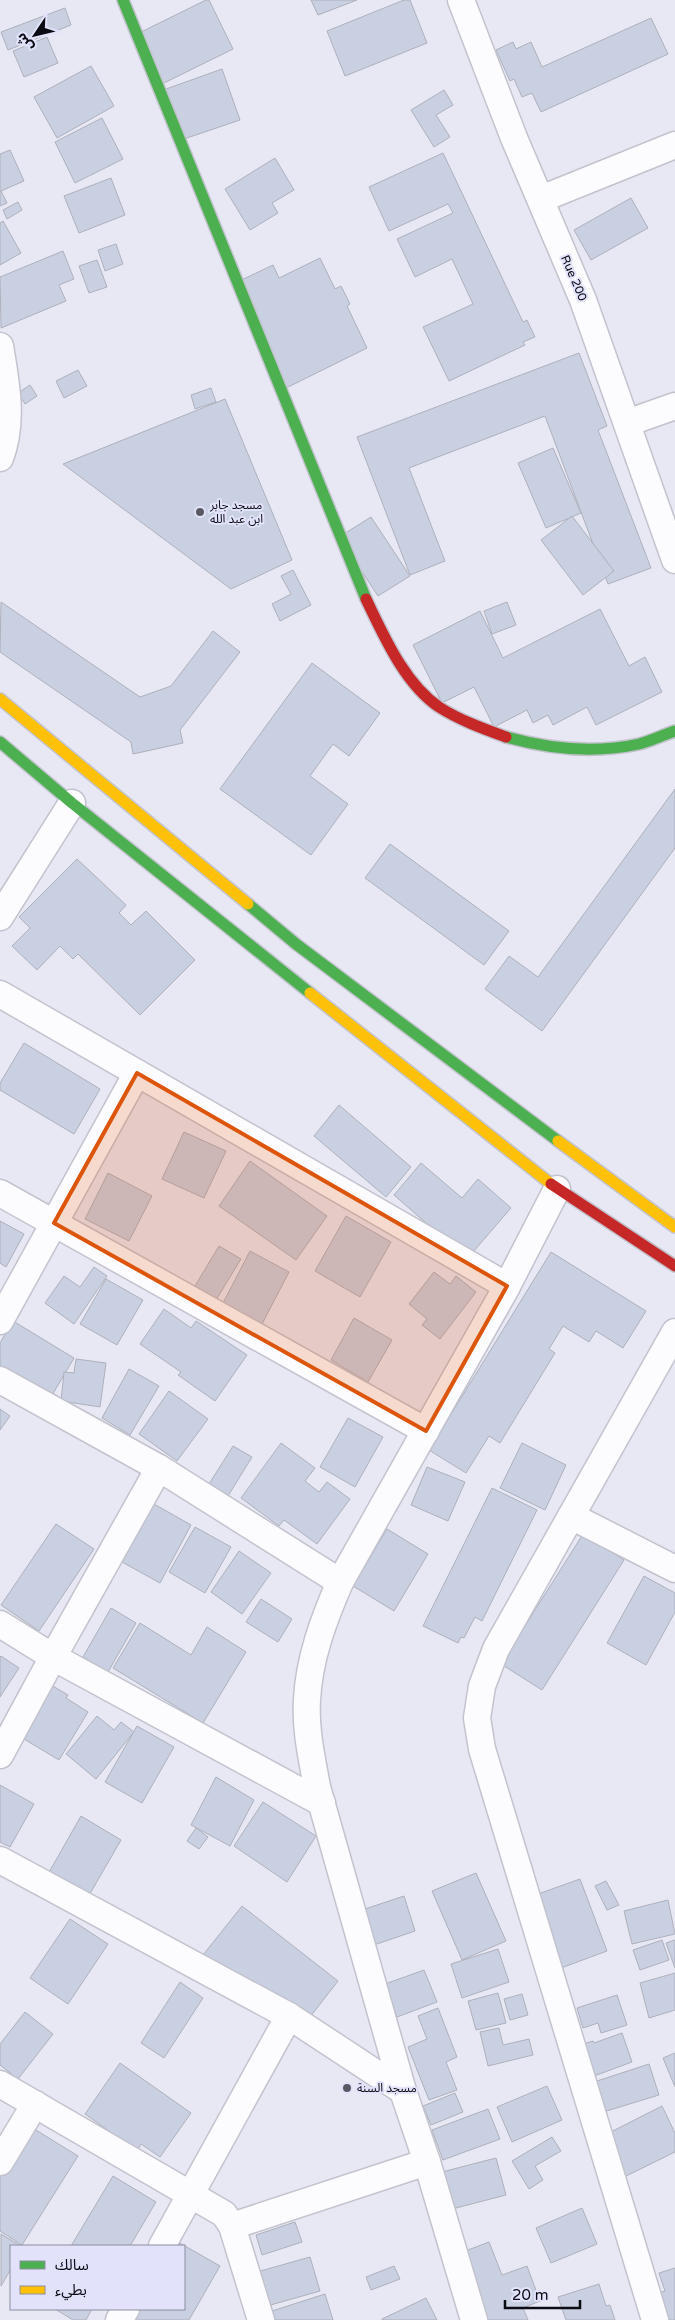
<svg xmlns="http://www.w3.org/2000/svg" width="675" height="2320" viewBox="0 0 675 2320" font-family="'Varela Round','Noto Sans Arabic',sans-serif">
<rect width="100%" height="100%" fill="#e8e8f5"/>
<g fill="#c9d0e2" stroke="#aeb0bb">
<polygon points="206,0 209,0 233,49 162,84 137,34"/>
<polygon points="311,0 357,0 318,15"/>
<polygon points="404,0 410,0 427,43 345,76 327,31"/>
<polygon points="65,8 71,25 8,50 1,32"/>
<polygon points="651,18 668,54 541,112 532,93 522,97 514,79 510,81 496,50 513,42 516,49 531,42 542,67"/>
<polygon points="47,37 58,63 24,77 13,51"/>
<polygon points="91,66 114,106 57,138 34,97"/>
<polygon points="222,69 240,120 184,139 166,89"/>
<polygon points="444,90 453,105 436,115 450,137 434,147 411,110"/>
<polygon points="102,118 123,159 75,183 55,142"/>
<polygon points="10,150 24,181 1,191 7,203 0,206 0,154"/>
<polygon points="443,153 523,322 527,320 535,337 523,342 525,345 449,381 423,327 473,304 452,259 415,277 397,239 453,213 448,204 389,231 369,187"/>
<polygon points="275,158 294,190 272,203 278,213 250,230 225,189"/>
<polygon points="111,178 125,215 79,233 64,196"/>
<polygon points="631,198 648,228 591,260 574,230"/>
<polygon points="18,202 22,210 7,219 3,210"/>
<polygon points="3,221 21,253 0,265 0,223"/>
<polygon points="116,244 123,264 105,271 98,250"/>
<polygon points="63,251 74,279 59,285 66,301 1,328 0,277"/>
<polygon points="320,258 335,289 341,286 350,304 347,306 367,348 284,389 233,284 273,265 279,278"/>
<polygon points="97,260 107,287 89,293 79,266"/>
<polygon points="579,353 607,426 598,430 651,568 608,584 545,416 409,468 445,561 410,575 357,437"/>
<polygon points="78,370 87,386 64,398 56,381"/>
<polygon points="30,385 37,396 25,404 18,393"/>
<polygon points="211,388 216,402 195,409 191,395"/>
<polygon points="225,399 292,560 231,589 63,464"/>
<polygon points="553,448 581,513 546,528 518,463"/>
<polygon points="572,516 614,571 583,595 541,540"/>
<polygon points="371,517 410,576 378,596 339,537"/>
<polygon points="293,570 311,605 280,621 272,604 291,594 281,576"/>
<polygon points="1,602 140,697 171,686 213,631 240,652 180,730 183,743 133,754 131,742 0,652"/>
<polygon points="507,602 516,625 492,634 484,611"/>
<polygon points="600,609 629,666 645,657 662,692 596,725 587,707 553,725 548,715 533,723 527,710 494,727 474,687 442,703 413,645 480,611 503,658"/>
<polygon points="312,663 380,713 349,756 333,744 310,776 348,804 311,855 220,789"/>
<polygon points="675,789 675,848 542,1031 485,989 509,956 538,977"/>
<polygon points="390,844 509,931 484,965 365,878"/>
<polygon points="77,859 126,905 119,913 131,925 146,911 195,960 140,1015 78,954 73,959 60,946 37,970 12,946 30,928 19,917"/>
<polygon points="24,1043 100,1089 74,1134 0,1090 0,1083"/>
<polygon points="339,1105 411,1167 386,1197 314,1136"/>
<polygon points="184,1132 226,1151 204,1198 162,1179"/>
<polygon points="250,1161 327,1216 296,1260 219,1206"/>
<polygon points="421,1163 462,1198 478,1179 511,1208 467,1259 394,1195"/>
<polygon points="108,1173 152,1196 129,1241 85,1219"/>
<polygon points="346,1216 391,1242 360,1297 315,1271"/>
<polygon points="0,1221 24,1234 6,1267 0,1263"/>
<polygon points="219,1246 241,1259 216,1300 195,1286"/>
<polygon points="250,1251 289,1272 261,1326 222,1305"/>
<polygon points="551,1252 646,1311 623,1348 596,1331 589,1342 563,1326 549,1349 555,1353 500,1443 489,1436 466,1473 429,1450"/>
<polygon points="94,1267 107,1276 74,1324 45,1303 64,1276 80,1287"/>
<polygon points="434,1272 450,1284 456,1276 476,1292 440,1339 422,1325 427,1319 409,1304"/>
<polygon points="106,1279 143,1300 117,1345 80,1324"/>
<polygon points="164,1309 191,1328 196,1321 247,1355 215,1401 178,1375 181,1372 140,1344"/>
<polygon points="354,1318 392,1340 368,1382 331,1360"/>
<polygon points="13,1321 74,1358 51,1397 0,1367 0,1343"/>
<polygon points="76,1359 106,1363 100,1407 61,1401 64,1372 74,1373"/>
<polygon points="129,1369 159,1386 130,1435 102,1418"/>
<polygon points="169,1391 208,1419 177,1461 139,1434"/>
<polygon points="0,1409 10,1416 0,1430"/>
<polygon points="348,1418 383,1437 355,1487 320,1467"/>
<polygon points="281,1443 315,1468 305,1481 319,1492 327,1482 350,1499 317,1544 284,1520 279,1526 241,1498"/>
<polygon points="522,1443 566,1465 545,1510 500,1488"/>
<polygon points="233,1446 252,1457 228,1496 209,1484"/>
<polygon points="427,1467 465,1482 448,1521 411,1505"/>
<polygon points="492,1488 537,1510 482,1621 475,1617 464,1638 461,1637 458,1643 423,1626"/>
<polygon points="154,1504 191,1525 160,1583 122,1562"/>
<polygon points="56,1524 94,1549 39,1631 1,1605"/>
<polygon points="195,1527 231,1547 205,1593 169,1572"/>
<polygon points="387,1529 428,1554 394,1611 353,1586"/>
<polygon points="583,1534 624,1560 542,1690 501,1664"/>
<polygon points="239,1551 271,1573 242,1614 211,1592"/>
<polygon points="644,1576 675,1593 675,1612 646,1665 607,1643"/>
<polygon points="261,1599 292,1619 278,1642 246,1622"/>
<polygon points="111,1608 136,1623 108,1672 83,1657"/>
<polygon points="140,1623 191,1655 207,1627 246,1652 203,1723 113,1668"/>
<polygon points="1,1656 19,1668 0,1697 0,1657"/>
<polygon points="51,1685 68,1695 66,1698 88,1712 59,1760 19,1736"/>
<polygon points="97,1716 114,1730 121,1722 134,1732 96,1779 66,1754"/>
<polygon points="137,1726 174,1747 142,1803 105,1782"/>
<polygon points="216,1777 254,1800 230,1846 191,1825"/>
<polygon points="0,1785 34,1804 10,1847 0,1842"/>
<polygon points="263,1802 316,1836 287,1882 234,1846"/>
<polygon points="81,1816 121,1840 88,1897 48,1874"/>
<polygon points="196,1828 208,1837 199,1849 187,1841"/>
<polygon points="476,1873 506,1941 462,1960 432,1891"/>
<polygon points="580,1879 607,1951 561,1968 549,1934 552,1933 538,1894"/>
<polygon points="606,1881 619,1905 607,1910 595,1886"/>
<polygon points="404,1896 415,1931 368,1947 356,1912"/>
<polygon points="668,1900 675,1934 632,1944 624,1911"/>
<polygon points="242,1906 338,1981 303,2026 203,1955"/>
<polygon points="70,1919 108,1944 68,2004 30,1978"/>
<polygon points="662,1940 669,1960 640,1970 633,1950"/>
<polygon points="675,1940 675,1968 666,1943"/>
<polygon points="498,1949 509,1982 462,1998 451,1964"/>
<polygon points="424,1970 437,2002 397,2017 385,1984"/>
<polygon points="675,1973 675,2010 649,2018 640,1983"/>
<polygon points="180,1982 203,1998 164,2058 141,2043"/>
<polygon points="498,1993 506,2023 476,2030 468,2001"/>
<polygon points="522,1994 528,2015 510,2020 504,1999"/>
<polygon points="617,1995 627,2025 601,2033 598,2023 583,2028 577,2008"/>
<polygon points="438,2008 457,2057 446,2062 457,2090 429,2100 408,2047 427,2039 418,2016"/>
<polygon points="25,2012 53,2034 18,2079 0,2065 0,2044"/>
<polygon points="499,2028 503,2045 529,2039 533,2055 488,2066 480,2032"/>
<polygon points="622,2033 632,2062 586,2079 574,2047 593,2041 594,2043"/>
<polygon points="675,2053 675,2087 663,2058"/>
<polygon points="120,2063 191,2113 160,2157 141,2144 137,2151 85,2114"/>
<polygon points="649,2064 659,2095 600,2113 591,2083"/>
<polygon points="547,2086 562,2120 512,2142 497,2107"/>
<polygon points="455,2093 463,2112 431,2125 423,2106"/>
<polygon points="662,2106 675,2133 675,2152 624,2177 603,2136"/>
<polygon points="488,2109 500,2139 443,2160 432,2130"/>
<polygon points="31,2127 78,2156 22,2245 0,2231 0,2176"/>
<polygon points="552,2137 561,2151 535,2166 543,2180 529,2189 512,2161"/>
<polygon points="496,2158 506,2195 452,2209 442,2172"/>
<polygon points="113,2176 156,2202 130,2246 71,2246"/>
<polygon points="582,2208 597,2244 551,2263 536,2228"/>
<polygon points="295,2222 302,2242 262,2255 256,2235"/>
<polygon points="1,2234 21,2246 11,2246 11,2269 1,2286"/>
<polygon points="178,2242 220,2266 189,2320 134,2320 140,2309 184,2309 184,2246 175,2246"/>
<polygon points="489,2242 502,2275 527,2266 540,2301 523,2308 528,2320 485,2320 460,2253"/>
<polygon points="310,2257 320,2291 267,2306 257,2272"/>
<polygon points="394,2266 400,2279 371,2290 366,2277"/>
<polygon points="675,2268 675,2320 660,2320 652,2295 665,2291 659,2273"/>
<polygon points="599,2284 606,2306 610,2305 615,2320 566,2320 558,2297"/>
<polygon points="325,2294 333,2320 275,2320 272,2311"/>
<polygon points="426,2298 437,2320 382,2320 382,2319"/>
<polygon points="55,2309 92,2309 86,2320 73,2320"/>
</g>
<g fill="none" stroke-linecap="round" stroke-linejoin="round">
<g stroke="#c3c3ce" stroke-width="29">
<g id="street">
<polyline points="461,0 514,138 583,300 675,560"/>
<polyline points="541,199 675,145"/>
<path d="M0,346C6,382 14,422 0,458"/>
<polyline points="627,423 675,406"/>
<polyline points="0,917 72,803"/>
<polyline points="0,994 507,1286"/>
<polyline points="0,1193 426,1431"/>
<polyline points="0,1321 137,1073"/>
<polyline points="0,1380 159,1468 340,1582"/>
<polyline points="571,1516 675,1569"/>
<polyline points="0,1624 53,1657 322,1803"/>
<polyline points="0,1755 53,1657 159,1468"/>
<polyline points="0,1860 289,2016 403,2091"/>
<polyline points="0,2084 224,2214 232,2226 261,2320"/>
<polyline points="0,2162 35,2104"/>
<polyline points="232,2226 427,2162"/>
<polyline points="162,2246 289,2016"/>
<polyline points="119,2320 126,2309"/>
<path d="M474,2320L427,2162L403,2091L317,1787C312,1759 305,1729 307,1700C309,1658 324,1619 340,1582L505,1290L557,1189"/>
<polyline points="655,2320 482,1749 477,1718 482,1686 496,1649 675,1332"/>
</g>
</g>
<g stroke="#c3c3ce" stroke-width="14">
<g id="fast">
<polyline points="123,0 366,599"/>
<path d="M506,737C549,749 594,754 639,744C651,741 663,735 675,731"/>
<polyline points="0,742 72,803 310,993"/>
<polyline points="248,904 296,944 558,1141"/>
</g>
</g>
<g stroke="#c3c3ce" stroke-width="14">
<g id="slow">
<polyline points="0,699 248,904"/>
<polyline points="310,993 551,1184"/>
<polyline points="558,1141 675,1227"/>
</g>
</g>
<g stroke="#c3c3ce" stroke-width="14">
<g id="jam">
<path d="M366,599C384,636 404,683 439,707C459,720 484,729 506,737"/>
<polyline points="551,1184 675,1266"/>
</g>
</g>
<use href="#street" stroke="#fcfcfe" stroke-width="26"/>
<use href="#fast" stroke="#4caf50" stroke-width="11"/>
<use href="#slow" stroke="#ffc107" stroke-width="11"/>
<use href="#jam" stroke="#c62828" stroke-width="11"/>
</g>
<path fill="#dd550c" fill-opacity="0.2" stroke="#dd550c" stroke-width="4" stroke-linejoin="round" d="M137,1073L507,1286L426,1431L54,1223Z"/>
<g fill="#585863" stroke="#e2e3fb" stroke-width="2">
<circle cx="200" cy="512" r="5"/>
<circle cx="347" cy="2088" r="5"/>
</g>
<g text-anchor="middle" stroke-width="4" stroke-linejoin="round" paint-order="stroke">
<g font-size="12" fill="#0b0b14" stroke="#e2e3fb">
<text transform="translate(574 278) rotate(67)" y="4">Rue 200</text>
</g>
<g font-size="12" fill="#0b0b14" stroke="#e2e3fb" text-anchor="start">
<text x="210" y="509">مسجد جابر<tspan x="210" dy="14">ابن عبد الله</tspan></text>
<text x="357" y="2092">مسجد السنة</text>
</g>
</g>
<rect x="10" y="2245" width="175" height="65" fill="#e2e3fb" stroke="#8c8d9f"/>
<rect x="20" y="2261" width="25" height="8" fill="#4caf50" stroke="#8c8d9f"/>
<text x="55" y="2270" font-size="15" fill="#0b0b14">سالك</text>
<rect x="20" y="2286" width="25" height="8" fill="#ffc107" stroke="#8c8d9f"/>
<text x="55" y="2295" font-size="15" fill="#0b0b14">بطيء</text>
<g transform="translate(35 35) rotate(235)" stroke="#e2e3fb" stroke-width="4" paint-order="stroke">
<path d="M0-4L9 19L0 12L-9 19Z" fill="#0b0b14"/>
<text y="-8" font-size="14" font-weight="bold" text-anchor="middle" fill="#0b0b14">ش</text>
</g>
<path d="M505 2300v8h75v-8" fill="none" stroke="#0b0b14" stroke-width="2.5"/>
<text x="512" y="2300" font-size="15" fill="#0b0b14" stroke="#e2e3fb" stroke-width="4" paint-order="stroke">20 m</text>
</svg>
